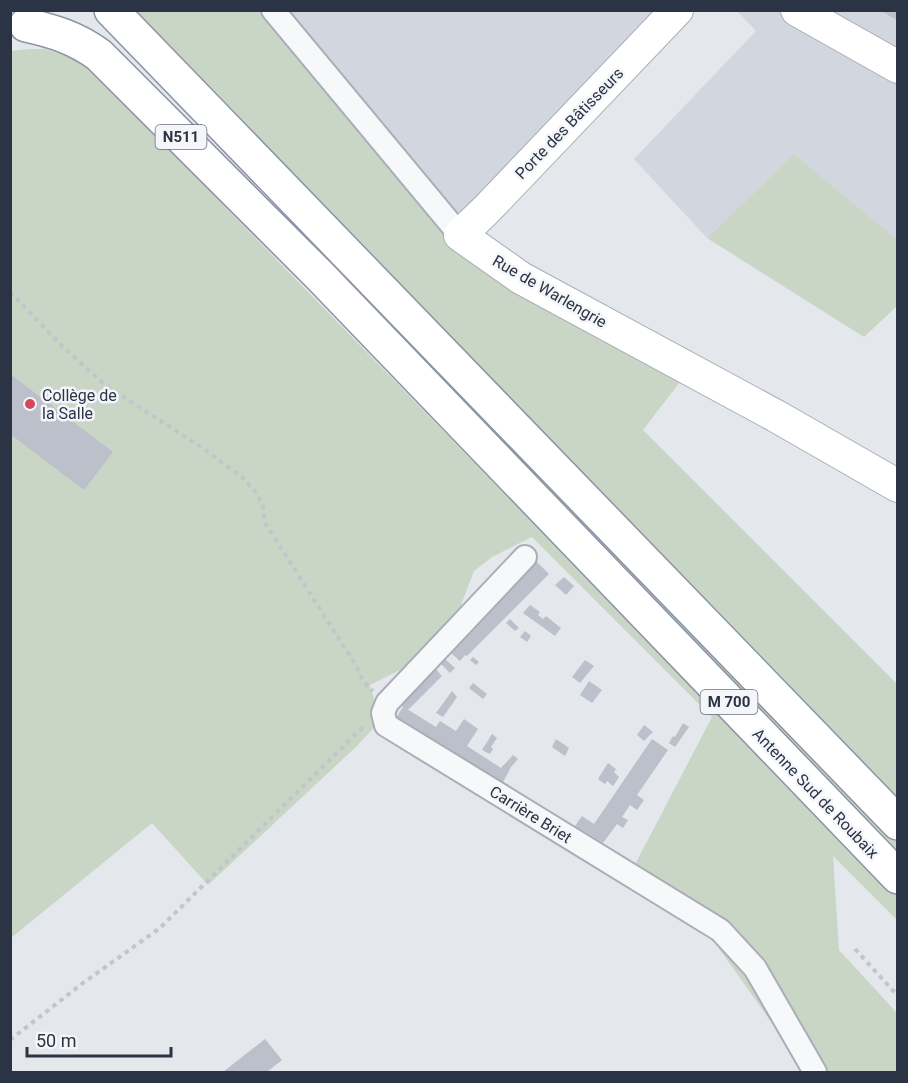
<svg xmlns="http://www.w3.org/2000/svg" width="908" height="1083" viewBox="0 0 908 1083" font-family="Roboto,sans-serif">
<rect width="100%" height="100%" fill="#e4e7ec"/>
<g fill="#d2d6de">
<polygon points="281,11 667,11 467,213 451,211"/>
<polygon points="737,11 897,11 897,239 794,154 707,238 634,159 756,31"/>
</g>
<g fill="#c9d6c5">
<polygon points="127,11 265,11 433,218 683,378 643,430 897,684 897,803 554,454 554,443 166,42 157,43"/>
<polygon points="29,49 45,49 63,55 66,50 73,51 507,496 514,495 897,891 897,920 833,856 839,950 897,1013 897,1072 807,1072 715,943 691,921 628,878 712,717 532,537 492,557 474,571 456,618 400,670 370,685 380,721 357,746 208,885 152,823 11,938 11,51"/>
<polygon points="794,154 897,239 897,306 864,337 707,238"/>
<polygon points="582,511 897,840 897,860 572,520"/>
</g>
<g fill="#bbc0ca">
<polygon points="880,10 898,10 898,21"/>
<polygon points="10,374 113,452 84,490 10,434"/>
<polygon points="535,560 549,574 467,656 465,655 460,661 450,652"/>
<polygon points="564,577 574,586 566,595 555,585"/>
<polygon points="530,605 540,612 538,615 543,619 546,616 561,628 555,636 523,613"/>
<polygon points="510,619 519,628 515,631 506,623"/>
<polygon points="525,631 531,636 527,642 520,637"/>
<polygon points="473,657 479,662 476,665 470,660"/>
<polygon points="445,659 455,668 450,673 441,664"/>
<polygon points="585,660 594,666 580,683 572,677"/>
<polygon points="432,665 442,676 409,709 407,709 436,727 440,721 456,731 464,719 478,729 467,746 501,768 513,755 518,759 511,767 502,784 393,723 403,707 398,700"/>
<polygon points="589,681 602,690 592,703 580,695"/>
<polygon points="473,683 487,694 483,699 469,688"/>
<polygon points="452,691 457,697 443,717 436,713"/>
<polygon points="683,723 689,727 675,747 669,743 673,736 675,737"/>
<polygon points="644,725 653,732 644,741 637,735"/>
<polygon points="492,734 497,738 491,747 493,749 490,754 482,750"/>
<polygon points="556,739 569,748 565,756 552,747"/>
<polygon points="652,739 668,750 637,795 644,800 637,810 630,805 622,817 628,820 623,828 617,824 603,843 575,826 582,816 594,824"/>
<polygon points="608,763 616,769 614,772 619,777 613,786 607,781 605,784 598,779"/>
<polygon points="265,1039 282,1060 267,1072 223,1072"/>
</g>
<g fill="none" stroke-linecap="round" stroke-linejoin="round">
<g stroke="#a9aeb7" stroke-width="26">
<g id="street">
<polyline points="273,10 460,235"/>
<polyline points="525,557 387,703 383,713 386,725 720,930 755,968 815,1072"/>
</g>
</g>
<g stroke="#a9aeb7" stroke-width="34">
<g id="secondary">
<polyline points="677,10 486,210 460,235 521,278 776,416 898,486"/>
<polyline points="797,10 898,67"/>
</g>
</g>
<g stroke="#8b94a3" stroke-width="36">
<g id="highway">
<polyline points="111,10 898,823"/>
<path d="M26,25C53,31 76,38 99,55L319,275L898,877"/>
</g>
</g>
<g stroke="#c2c5cb" stroke-width="4" stroke-dasharray="4.5 4.5" stroke-linecap="butt">
<polyline points="10,292 63,347 105,385 204,449 242,477 257,494 263,506 265,523 355,664 363,681 373,691"/>
<polyline points="855,949 898,996"/>
<polyline points="10,1040 83,983 160,928 366,724"/>
</g>
<use href="#street" stroke="#f7f8fa" stroke-width="22"/>
<use href="#secondary" stroke="#fff" stroke-width="32"/>
<use href="#highway" stroke="#fff" stroke-width="33"/>
</g>
<circle fill="#d1495b" stroke="#f4f6f9" stroke-width="2" cx="30" cy="404" r="6"/>
<g text-anchor="middle" stroke-width="5" stroke-linejoin="round" paint-order="stroke">
<g fill="#f4f6f9" stroke="#676e7b" stroke-width="1.5">
<rect x="155.5" y="125" width="51" height="24" rx="4.5"/>
<rect x="700.5" y="690" width="57" height="24" rx="4.5"/>
</g>
<g font-size="15" font-weight="bold" fill="#2b3445">
<text x="181" y="142">N511</text>
<text x="729" y="707">M 700</text>
</g>
<g font-size="16" fill="#2b3445" stroke="#f4f6f9">
<text transform="translate(569 123) rotate(-46)" y="6">Porte des Bâtisseurs</text>
<text transform="translate(550 291) rotate(30)" y="6">Rue de Warlengrie</text>
<text transform="translate(816 793) rotate(46)" y="6">Antenne Sud de Roubaix</text>
<text transform="translate(531 814) rotate(32)" y="6">Carrière Briet</text>
</g>
<g font-size="16" fill="#2b3445" stroke="#f4f6f9" text-anchor="start">
<text x="42" y="401">Collège de<tspan x="42" dy="18">la Salle</tspan></text>
</g>
</g>
<rect width="908" height="1083" fill="none" stroke="#2b3445" stroke-width="24"/>
<path d="M27 1047v9h144v-9" fill="none" stroke="#2b3445" stroke-width="3"/>
<text x="36" y="1047" font-size="18" fill="#2b3445" stroke="#f4f6f9" stroke-width="4.5" paint-order="stroke">50 m</text>
</svg>
